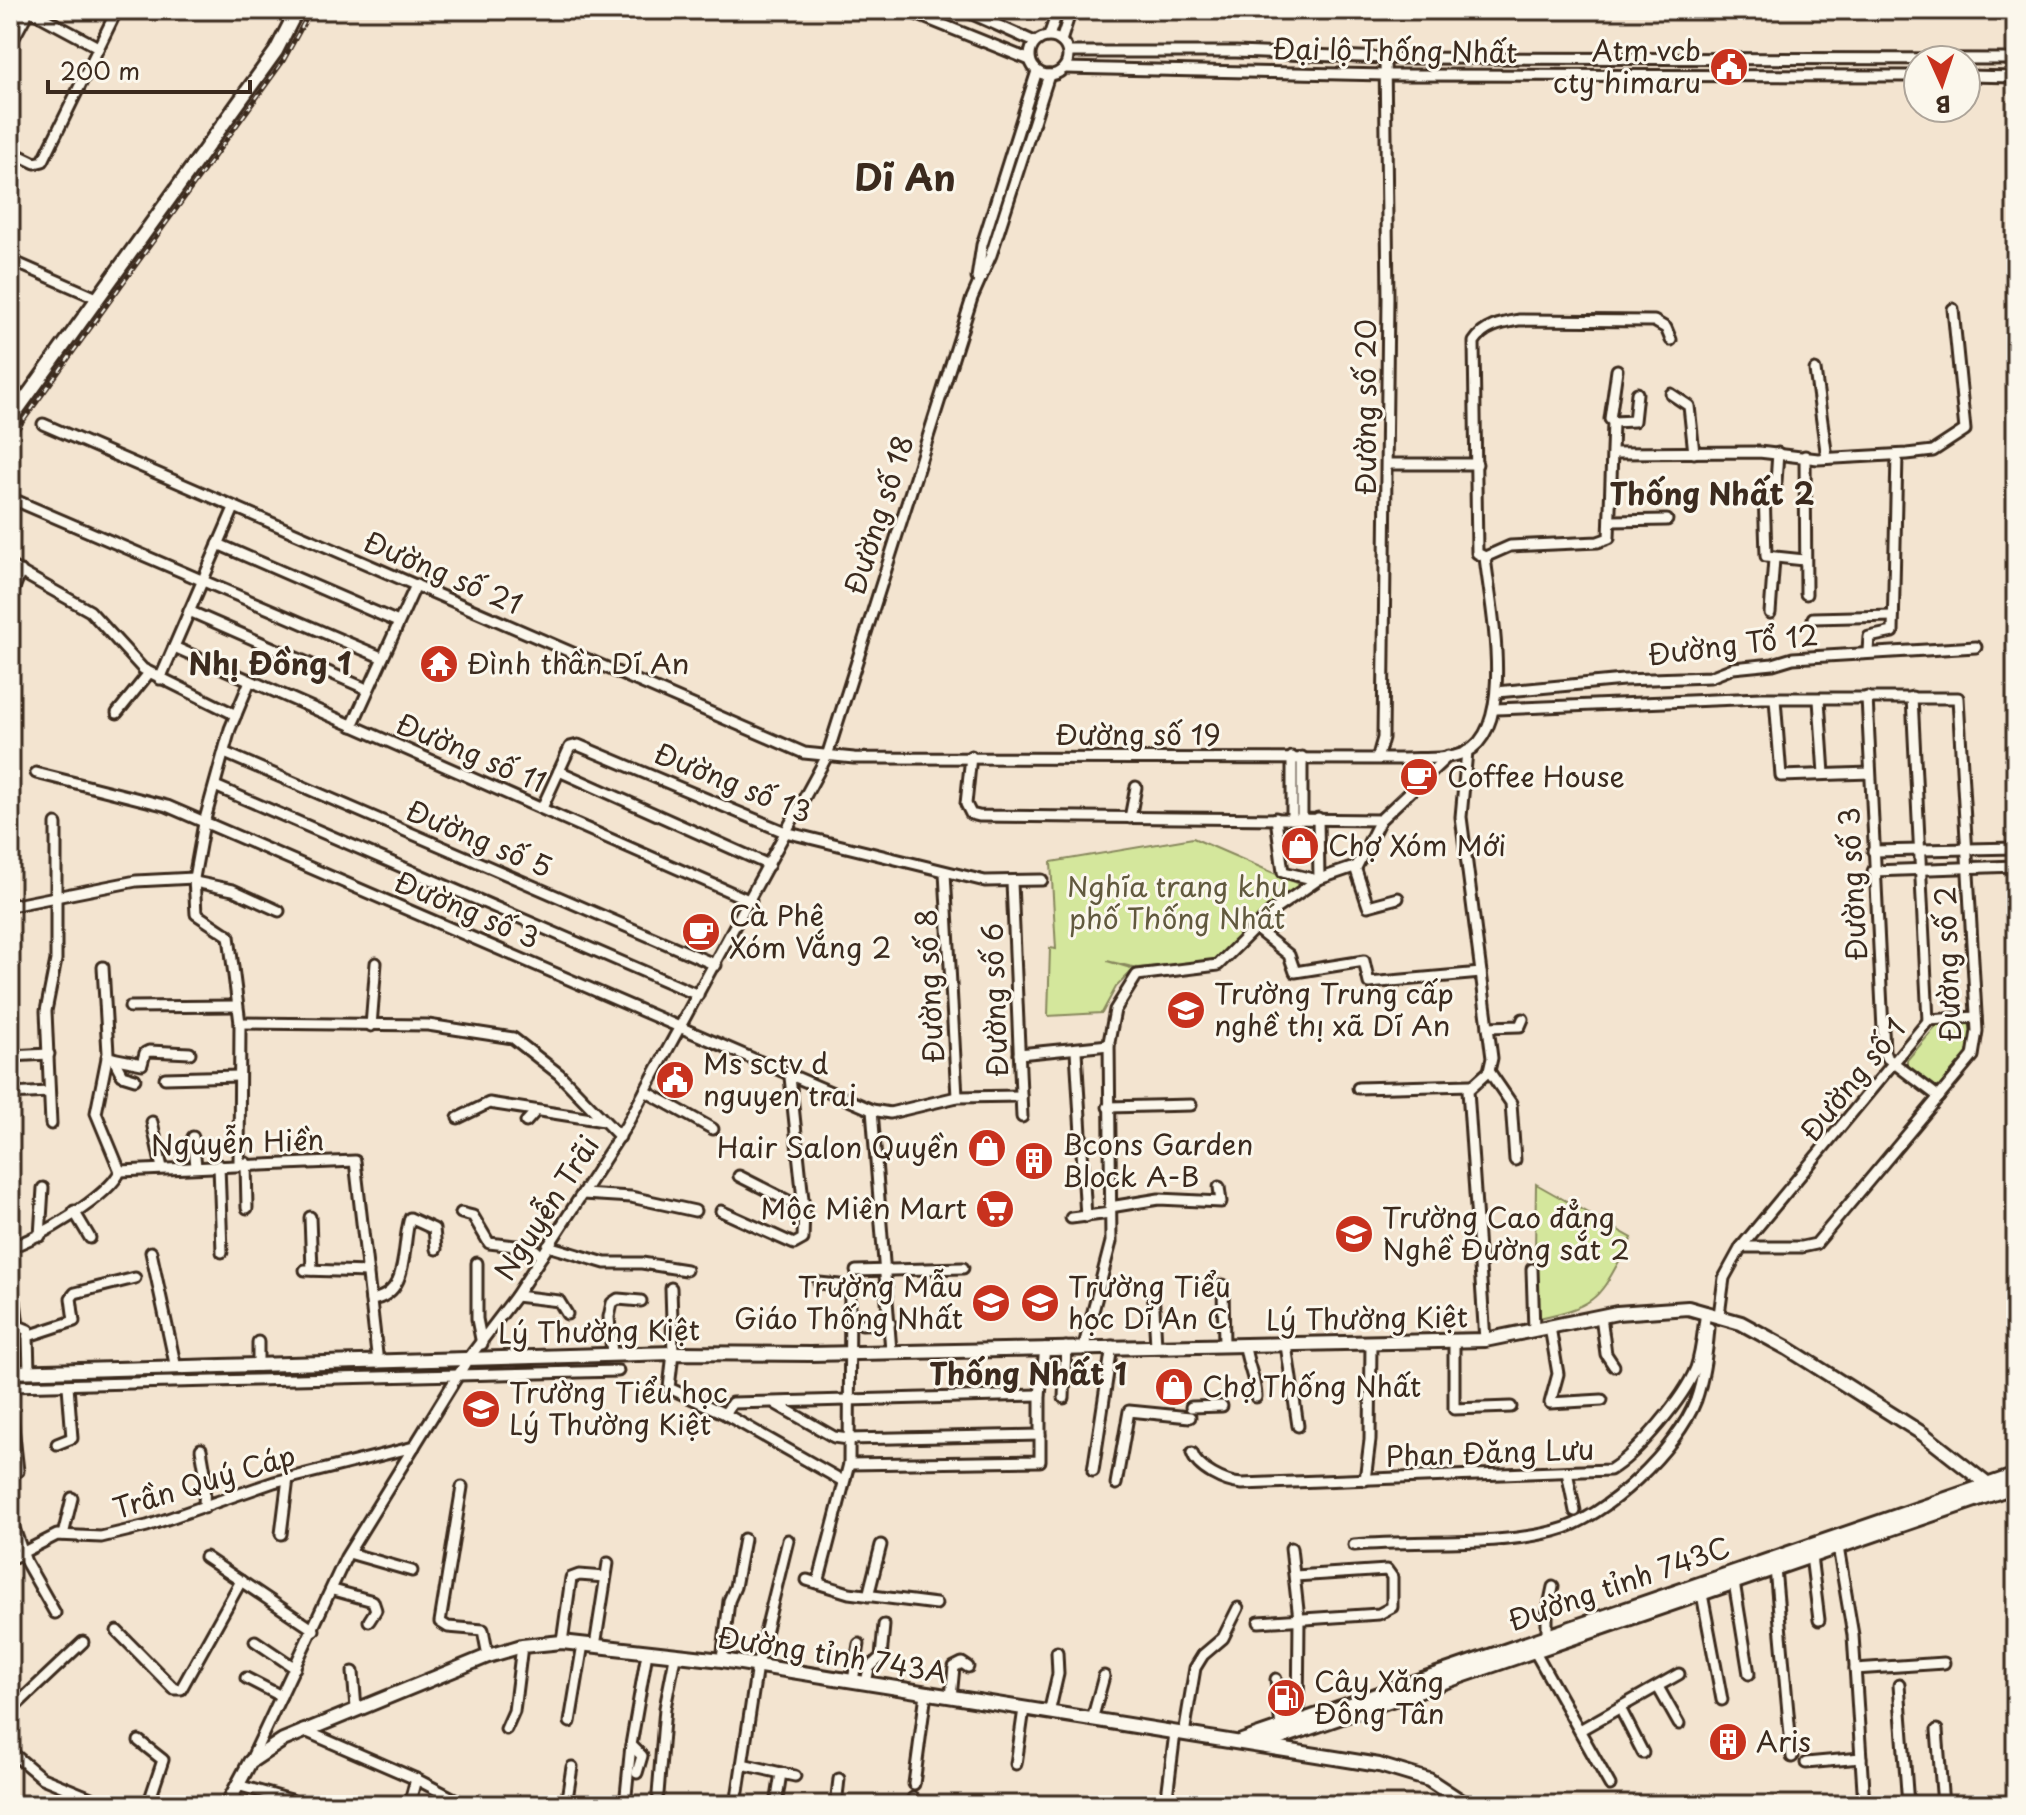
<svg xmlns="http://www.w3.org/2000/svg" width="2026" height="1815" viewBox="0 0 2026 1815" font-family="'Playpen Sans',sans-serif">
<rect width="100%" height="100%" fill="#f3e4d0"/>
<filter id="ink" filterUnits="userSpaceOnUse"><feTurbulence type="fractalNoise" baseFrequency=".0125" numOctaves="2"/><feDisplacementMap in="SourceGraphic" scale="16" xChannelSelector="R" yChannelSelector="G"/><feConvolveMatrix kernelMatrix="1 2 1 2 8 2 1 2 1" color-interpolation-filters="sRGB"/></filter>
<g filter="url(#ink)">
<g fill="#d4e79c" stroke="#88885d" stroke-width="2">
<polygon points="1193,838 1304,886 1217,961 1137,968 1107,961 1134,969 1116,987 1102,1013 1048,1016 1050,948 1056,949 1051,862"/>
<polygon points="1940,1022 1968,1023 1973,1029 1970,1054 1938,1088 1907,1065 1907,1060"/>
<path d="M1536,1184L1632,1238C1598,1297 1604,1305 1534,1319Z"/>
</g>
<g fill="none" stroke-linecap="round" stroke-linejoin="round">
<g stroke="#3b2a1e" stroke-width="15">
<g id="minor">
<polyline points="906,10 1030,60"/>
<polyline points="963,10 1035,42"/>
<polyline points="1049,36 1058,10"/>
<circle cx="1049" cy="56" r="19"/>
<polyline points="1061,41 1071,10"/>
<polyline points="10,45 29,10 98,47"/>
<polyline points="1068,52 1236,52 1385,58 2016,59"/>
<polyline points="1064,68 1385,75 1918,76"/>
<polyline points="1966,76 2016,77"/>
<polyline points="10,151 35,163 43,161 117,10"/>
<polyline points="10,260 97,298"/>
<polyline points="977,278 982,245 1037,71"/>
<polyline points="1815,370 1827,458"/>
<polyline points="1671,394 1689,406 1694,453"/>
<polyline points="1613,422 1634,421 1637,393"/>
<path d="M43,424L804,753L854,758L1404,759C1423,758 1449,760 1466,752C1517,727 1490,604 1485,557L1510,546L1598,542L1609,538L1613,422L1610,419L1617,370"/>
<polyline points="1613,453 1759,452 1818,459 1907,454 1933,451 1965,430 1953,309"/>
<polyline points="1778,453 1776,482 1767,484 1764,490 1766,556 1804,560"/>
<polyline points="1805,456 1806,594"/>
<polyline points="1387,464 1477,464"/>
<polyline points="10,498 381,657"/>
<polyline points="1612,521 1667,520"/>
<polyline points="218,544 398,622"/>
<path d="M1485,557L1477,553L1474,342C1484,326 1502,323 1519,320L1654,321L1666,328L1671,340"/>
<polyline points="10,566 90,611 143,669 236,715"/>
<polyline points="10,598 21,571"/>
<polyline points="189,611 367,689"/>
<polyline points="1770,613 1774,559"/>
<polyline points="1813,618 1893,616"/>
<polyline points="174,647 751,901"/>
<polyline points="1868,651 1869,637 1893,632 1897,455"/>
<polyline points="160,679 234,508"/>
<polyline points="1497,692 1623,680 1710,677 1733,668 1773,664 1793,658 1976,647"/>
<polyline points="1867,697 1884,1051 1886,1057 1939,1097"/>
<polyline points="1775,699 1781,776 1870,773"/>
<polyline points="1819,700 1824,774"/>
<polyline points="2016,708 2016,956"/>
<polyline points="1496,709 1761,698 1958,698 1977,1031 1973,1056 1816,1244 1802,1247 1741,1247"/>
<polyline points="117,713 149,673"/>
<polyline points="352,726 416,585"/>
<polyline points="1467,751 1461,817 1492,1058 1489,1071 1468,1090 1485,1340"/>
<polyline points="225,753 716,965"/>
<polyline points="971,756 966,804 971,814 979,816 1380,820"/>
<polyline points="1378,756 1383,738 1388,298 1385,58"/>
<polyline points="1292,757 1292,819"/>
<polyline points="1302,757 1302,819"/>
<polyline points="559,771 769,865"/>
<polyline points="36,773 167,806 872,1110 890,1113 957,1097 1021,1096"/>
<polyline points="215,786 698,995"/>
<polyline points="542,808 570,747 578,745 785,832 985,881 1042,880"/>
<polyline points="1130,818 1136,787"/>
<polyline points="1276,818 1283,872 1317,880"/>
<polyline points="1318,818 1319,879"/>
<polyline points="1873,851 2016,848"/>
<polyline points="1355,867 1368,906 1398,898"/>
<polyline points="1873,871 2016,866"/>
<polyline points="945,872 957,1097"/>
<polyline points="195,882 233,890 279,911"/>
<polyline points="1012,882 1022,1117"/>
<polyline points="10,906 136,881 194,878"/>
<polyline points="1255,928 1289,955 1295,972 1364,961 1369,983 1481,973"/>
<polyline points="103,967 108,1053 96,1113 120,1171"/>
<polyline points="130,1007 237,1006"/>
<polyline points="1928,1020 1976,1017"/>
<polyline points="240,1023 428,1025 513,1038 559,1074 620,1137"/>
<polyline points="371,1026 376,963"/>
<polyline points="1488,1027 1520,1026 1523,1019"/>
<polyline points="1076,1051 1086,1217"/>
<polyline points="1019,1054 1109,1045"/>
<polyline points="10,1056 49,1054"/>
<polyline points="107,1057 142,1064 145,1053 149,1051 190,1053"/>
<polyline points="113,1058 122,1075 135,1079"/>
<polyline points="1489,1071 1511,1103 1515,1160"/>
<polyline points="165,1078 239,1076"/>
<polyline points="1358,1088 1471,1085"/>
<polyline points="645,1091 713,1129"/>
<polyline points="10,1094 49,1092"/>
<polyline points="1108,1107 1191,1105"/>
<polyline points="872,1110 891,1351"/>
<polyline points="458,1118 489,1103 604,1121"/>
<polyline points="152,1122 162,1168"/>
<polyline points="526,1122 535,1112"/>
<polyline points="51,1124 46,1011 56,960 56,824"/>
<polyline points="193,1137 196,1166"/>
<polyline points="246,1163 247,1208"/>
<polyline points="239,1164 240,1023 229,936 196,914 194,878 204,823 230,729 250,681"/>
<polyline points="219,1165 222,1252"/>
<polyline points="120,1171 355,1161 378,1363"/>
<polyline points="739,1176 804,1209"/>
<polyline points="583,1194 631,1197 695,1211"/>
<polyline points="1110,1207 1159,1199 1221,1202 1219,1187"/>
<polyline points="74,1211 90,1238"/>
<polyline points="721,1211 794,1244 803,1239 804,1209 790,1077"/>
<polyline points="461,1213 473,1216 489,1243 533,1248 542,1256"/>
<polyline points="310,1217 312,1270"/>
<polyline points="1071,1218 1110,1213"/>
<polyline points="40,1236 43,1188"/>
<polyline points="548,1246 605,1263 642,1263 686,1270"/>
<path d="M10,1247C36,1240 110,1196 120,1171"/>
<polyline points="151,1252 176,1368"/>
<polyline points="477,1263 477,1319 482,1344"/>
<polyline points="1532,1269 1534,1330"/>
<polyline points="305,1270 368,1272"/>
<polyline points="856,1271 963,1268"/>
<polyline points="1223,1285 1224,1346"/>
<polyline points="671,1288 673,1353 669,1388 725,1414"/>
<polyline points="1153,1289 1156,1346"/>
<polyline points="516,1296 559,1301 567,1314"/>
<path d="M371,1300C411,1294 401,1246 410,1218L434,1229L436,1249"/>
<polyline points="15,1301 18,1326 28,1330 28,1336"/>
<polyline points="1719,1315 1724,1278 1741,1247 1928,1021 1912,697"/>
<polyline points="1601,1316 1606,1354 1614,1366"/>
<polyline points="862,1324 890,1323"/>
<polyline points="1550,1327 1558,1374 1550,1403 1602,1400"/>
<polyline points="28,1336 74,1321 71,1298 75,1293 135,1278"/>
<polyline points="28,1336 29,1371"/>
<polyline points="1454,1340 1454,1409 1511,1407"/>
<polyline points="1286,1345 1298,1426"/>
<polyline points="1084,1346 1111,1242 1109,1042 1115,1010 1137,975 1218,965 1271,912 1319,879 1357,866 1380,820 1448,756"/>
<path d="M1245,1346C1247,1365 1256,1379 1256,1397"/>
<polyline points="612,1355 609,1317 612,1303 618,1299 641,1301"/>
<polyline points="258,1366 258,1342"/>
<polyline points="10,1386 618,1371"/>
<polyline points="1064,1398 1066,1347"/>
<polyline points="10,1400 18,1471 10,1476"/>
<polyline points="776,1404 834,1437 848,1439 1040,1435"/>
<polyline points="1191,1407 1222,1406"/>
<polyline points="57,1444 72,1438 68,1386"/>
<polyline points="201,1449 205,1472 204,1508"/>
<path d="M1192,1453C1197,1469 1225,1483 1242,1484L1610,1470C1637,1454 1684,1398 1696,1368C1702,1351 1703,1330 1706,1312"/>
<polyline points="849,1464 1040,1461 1040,1395 1045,1348"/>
<polyline points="1093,1471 1112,1346"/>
<polyline points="1567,1472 1575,1511"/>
<polyline points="1365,1480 1370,1440 1371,1342"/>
<polyline points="843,1481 725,1414 732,1403 1040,1395"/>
<polyline points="1116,1484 1129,1411 1190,1417"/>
<polyline points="462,1487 440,1622 448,1627 483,1630 488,1656"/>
<polyline points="10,1517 26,1562 55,1613"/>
<polyline points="281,1534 288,1478"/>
<polyline points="63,1535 72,1498"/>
<path d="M1354,1545C1418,1539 1493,1547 1555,1531C1605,1519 1678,1448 1696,1400C1704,1377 1707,1353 1709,1328"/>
<polyline points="1838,1547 1853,1635 1864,1805"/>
<polyline points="1291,1548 1299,1619 1298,1722"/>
<polyline points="349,1553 412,1571"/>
<polyline points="1811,1556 1819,1620"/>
<polyline points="205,1557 314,1630"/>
<polyline points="10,1559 57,1535 101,1537 147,1526 274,1482 414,1447"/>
<polyline points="1775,1568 1792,1757"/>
<polyline points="807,1580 849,1593 936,1604"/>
<polyline points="1734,1582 1749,1674"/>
<polyline points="818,1583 849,1464 850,1286 819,1283"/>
<polyline points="333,1590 373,1601 376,1610 369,1621"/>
<polyline points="1702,1594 1722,1700"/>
<polyline points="868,1596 881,1545"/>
<polyline points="1259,1622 1379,1614 1392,1607 1392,1577 1387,1570 1295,1576"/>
<polyline points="117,1631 174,1689 181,1689 241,1581"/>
<polyline points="1547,1634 1547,1615 1553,1587"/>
<polyline points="255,1641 295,1668"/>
<polyline points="562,1642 571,1578 579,1575 605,1577"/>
<polyline points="595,1646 608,1563"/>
<polyline points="1534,1650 1610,1785"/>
<polyline points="722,1660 729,1601 735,1587 744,1539"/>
<polyline points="10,1669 11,1668"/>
<polyline points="1855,1669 1944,1663"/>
<polyline points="353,1672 356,1708"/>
<polyline points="246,1678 281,1696"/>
<polyline points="1276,1679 1281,1728"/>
<polyline points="853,1681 859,1644"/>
<polyline points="866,1683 869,1668 881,1657 884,1625"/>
<polyline points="1899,1685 1908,1805"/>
<polyline points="1658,1687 1679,1724"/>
<polyline points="951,1697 954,1667 962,1663 968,1667"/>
<polyline points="1620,1708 1643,1753"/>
<polyline points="10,1711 83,1642"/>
<polyline points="1049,1713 1058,1674 1057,1652"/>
<polyline points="1092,1720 1104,1676"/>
<polyline points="570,1722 583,1644"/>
<polyline points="506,1729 514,1711 522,1646"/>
<polyline points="303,1730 416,1779 466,1805"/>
<polyline points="1580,1730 1679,1674"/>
<polyline points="1937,1730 1943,1805"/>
<polyline points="1184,1734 1195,1668 1203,1655 1223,1638 1238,1608"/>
<polyline points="139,1741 163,1760 148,1805"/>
<polyline points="10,1751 42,1778 108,1805"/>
<polyline points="250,1762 346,1557 468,1359 516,1296 626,1126 827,756 972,298 991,255 1049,75"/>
<polyline points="1806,1763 1861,1758"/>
<polyline points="742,1764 781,1773 776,1805"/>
<polyline points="1016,1764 1024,1709"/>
<polyline points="637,1773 642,1756 631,1745 647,1653"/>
<polyline points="781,1773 795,1776"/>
<polyline points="914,1784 926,1693"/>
<polyline points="237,1785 291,1800 296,1805"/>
<polyline points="658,1794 665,1708 675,1657"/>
<polyline points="409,1805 416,1779"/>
<polyline points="539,1805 540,1802"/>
<polyline points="566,1805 572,1767"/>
<polyline points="625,1805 631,1745"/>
<polyline points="736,1805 757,1666 788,1540"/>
<polyline points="836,1805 839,1779"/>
<polyline points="911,1805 913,1798"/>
<polyline points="1166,1805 1175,1733"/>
</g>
</g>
<g stroke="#3b2a1e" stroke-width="18">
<g id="major">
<polyline points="10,420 276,51 297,10"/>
<polyline points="10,1372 673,1353 810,1354 1485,1340 1617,1313 1688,1308 1741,1323 1787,1348 1923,1434 1997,1492"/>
<polyline points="1242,1741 2016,1475"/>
<polyline points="1260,1745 2016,1486"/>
<polyline points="227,1805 250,1762 283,1740 488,1656 522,1646 562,1642 722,1660 1379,1765 1429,1780 1467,1805"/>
</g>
</g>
<use href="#minor" stroke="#fbf7ec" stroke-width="9"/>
<use href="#major" stroke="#fbf7ec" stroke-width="12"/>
<g stroke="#3b2a1e" stroke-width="5">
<polyline id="rail" points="10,439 283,61 311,10"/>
</g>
<use href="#rail" stroke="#fbf7ec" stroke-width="2" stroke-dasharray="6" stroke-linecap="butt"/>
</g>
</g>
<defs>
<g id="civic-disc" transform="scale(2)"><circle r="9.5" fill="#c8321e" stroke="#fbf7ec"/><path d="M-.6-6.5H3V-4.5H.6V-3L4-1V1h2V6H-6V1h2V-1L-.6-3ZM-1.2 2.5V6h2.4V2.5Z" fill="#fff"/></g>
<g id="temple-disc" transform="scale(2)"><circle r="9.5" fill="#c8321e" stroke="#fbf7ec"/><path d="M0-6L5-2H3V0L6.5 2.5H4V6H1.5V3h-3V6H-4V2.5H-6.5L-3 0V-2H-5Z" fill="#fff"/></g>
<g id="cafe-disc" transform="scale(2)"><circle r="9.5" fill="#c8321e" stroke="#fbf7ec"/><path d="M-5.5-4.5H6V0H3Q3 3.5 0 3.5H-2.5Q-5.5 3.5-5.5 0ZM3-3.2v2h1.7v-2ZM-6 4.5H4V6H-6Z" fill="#fff"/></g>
<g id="shop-disc" transform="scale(2)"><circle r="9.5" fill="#c8321e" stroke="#fbf7ec"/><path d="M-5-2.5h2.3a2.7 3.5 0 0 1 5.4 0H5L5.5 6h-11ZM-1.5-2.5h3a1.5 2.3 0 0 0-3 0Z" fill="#fff"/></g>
<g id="university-disc" transform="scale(2)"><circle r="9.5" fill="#c8321e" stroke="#fbf7ec"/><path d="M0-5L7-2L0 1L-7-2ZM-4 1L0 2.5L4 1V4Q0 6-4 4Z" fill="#fff"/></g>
<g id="building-disc" transform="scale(2)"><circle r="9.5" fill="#c8321e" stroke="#fbf7ec"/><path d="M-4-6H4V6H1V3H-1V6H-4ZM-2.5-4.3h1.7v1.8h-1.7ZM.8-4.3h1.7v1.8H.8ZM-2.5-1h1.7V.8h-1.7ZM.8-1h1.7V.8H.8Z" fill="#fff"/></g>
<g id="supermarket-disc" transform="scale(2)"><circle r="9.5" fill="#c8321e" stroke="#fbf7ec"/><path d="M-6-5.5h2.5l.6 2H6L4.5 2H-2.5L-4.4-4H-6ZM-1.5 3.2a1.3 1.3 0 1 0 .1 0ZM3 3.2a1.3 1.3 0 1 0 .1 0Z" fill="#fff"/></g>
<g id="school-disc" transform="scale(2)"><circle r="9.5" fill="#c8321e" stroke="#fbf7ec"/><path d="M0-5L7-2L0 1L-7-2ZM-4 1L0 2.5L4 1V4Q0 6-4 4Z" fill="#fff"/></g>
<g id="fuel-disc" transform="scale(2)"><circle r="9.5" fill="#c8321e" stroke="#fbf7ec"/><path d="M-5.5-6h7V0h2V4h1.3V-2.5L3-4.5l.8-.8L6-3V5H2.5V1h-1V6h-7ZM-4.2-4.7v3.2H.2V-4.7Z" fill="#fff"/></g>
</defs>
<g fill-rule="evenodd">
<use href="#civic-disc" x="1729" y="67"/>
<use href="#temple-disc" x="439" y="664"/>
<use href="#cafe-disc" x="1419" y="777"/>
<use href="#shop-disc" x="1300" y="846"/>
<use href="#cafe-disc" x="701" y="932"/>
<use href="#university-disc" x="1186" y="1010"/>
<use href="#civic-disc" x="675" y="1080"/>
<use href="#shop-disc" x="987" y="1148"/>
<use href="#building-disc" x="1034" y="1161"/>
<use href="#supermarket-disc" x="995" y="1209"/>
<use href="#university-disc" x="1354" y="1234"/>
<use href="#school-disc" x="991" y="1303"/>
<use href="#school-disc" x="1040" y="1303"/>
<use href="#shop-disc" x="1174" y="1387"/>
<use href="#school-disc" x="481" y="1409"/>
<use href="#fuel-disc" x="1286" y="1698"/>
<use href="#building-disc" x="1728" y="1742"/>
</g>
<g text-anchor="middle" stroke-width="6" stroke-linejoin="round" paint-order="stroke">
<g font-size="28" fill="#3b2a1e" stroke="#fbf7ec">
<text transform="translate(1395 51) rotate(1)" y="10">Đại lộ Thống Nhất</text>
<text transform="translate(1366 407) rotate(-90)" y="10">Đường số 20</text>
<text transform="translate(879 515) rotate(-72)" y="10">Đường số 18</text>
<text transform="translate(443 573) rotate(23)" y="10">Đường số 21</text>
<text transform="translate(1733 645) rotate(-7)" y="10">Đường Tổ 12</text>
<text x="1138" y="745">Đường số 19</text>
<text transform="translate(471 753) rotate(23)" y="10">Đường số 11</text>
<text transform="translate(733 783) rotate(22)" y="10">Đường số 13</text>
<text transform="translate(479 839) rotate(23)" y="10">Đường số 5</text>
<text transform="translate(1853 884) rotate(-93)" y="10">Đường số 3</text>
<text transform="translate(467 910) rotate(23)" y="10">Đường số 3</text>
<text transform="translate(1948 964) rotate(-92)" y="10">Đường số 2</text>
<text transform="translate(930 986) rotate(-93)" y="10">Đường số 8</text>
<text transform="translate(995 1000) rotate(-92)" y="10">Đường số 6</text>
<text transform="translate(1853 1080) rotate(-51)" y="10">Đường số 1</text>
<text transform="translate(238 1143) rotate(-2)" y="10">Nguyễn Hiền</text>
<text transform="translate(547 1208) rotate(-57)" y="10">Nguyễn Trãi</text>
<text transform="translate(1367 1319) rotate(-1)" y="10">Lý Thường Kiệt</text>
<text transform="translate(599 1332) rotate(-1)" y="10">Lý Thường Kiệt</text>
<text transform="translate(1490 1453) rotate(-2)" y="10">Phan Đăng Lưu</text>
<text transform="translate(204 1482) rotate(-17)" y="10">Trần Quý Cáp</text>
<text transform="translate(1619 1584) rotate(-19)" y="10">Đường tỉnh 743C</text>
<text transform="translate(832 1655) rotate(9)" y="10">Đường tỉnh 743A</text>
</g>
<g font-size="28" fill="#3b2a1e" stroke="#fbf7ec" text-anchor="start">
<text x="1701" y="61" text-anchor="end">Atm vcb<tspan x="1701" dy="32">cty himaru</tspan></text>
<text x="467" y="674">Đình thần Dĩ An</text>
<text x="1447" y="787">Coffee House</text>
<text x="1328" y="856">Chợ Xóm Mới</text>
<text x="729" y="926">Cà Phê<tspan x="729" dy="32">Xóm Vắng 2</tspan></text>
<text x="1214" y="1004">Trường Trung cấp<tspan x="1214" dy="32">nghề thị xã Dĩ An</tspan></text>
<text x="703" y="1074">Ms sctv d<tspan x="703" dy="32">nguyen trai</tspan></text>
<text x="1062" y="1155">Bcons Garden<tspan x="1062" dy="32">Block A-B</tspan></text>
<text x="959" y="1158" text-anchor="end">Hair Salon Quyền</text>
<text x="967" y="1219" text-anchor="end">Mộc Miên Mart</text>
<text x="1382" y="1228">Trường Cao đẳng<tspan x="1382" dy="32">Nghề Đường sắt 2</tspan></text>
<text x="963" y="1297" text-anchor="end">Trường Mẫu<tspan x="963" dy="32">Giáo Thống Nhất</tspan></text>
<text x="1068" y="1297">Trường Tiểu<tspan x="1068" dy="32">học Dĩ An C</tspan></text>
<text x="1202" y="1397">Chợ Thống Nhất</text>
<text x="509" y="1403">Trường Tiểu học<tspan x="509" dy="32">Lý Thường Kiệt</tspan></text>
<text x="1314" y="1692">Cây Xăng<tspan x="1314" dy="32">Đông Tân</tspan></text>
<text x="1756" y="1752">Aris</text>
</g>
<g font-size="28" fill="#61593e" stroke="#fbf7ec">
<text x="1177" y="897">Nghĩa trang khu<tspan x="1177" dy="32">phố Thống Nhất</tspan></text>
</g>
<g font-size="30" font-weight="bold" fill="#3b2a1e" stroke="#fbf7ec">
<text x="1712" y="505">Thống Nhất 2</text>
<text x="270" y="675">Nhị Đồng 1</text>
<text x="1028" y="1385">Thống Nhất 1</text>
</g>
<g font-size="36" font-weight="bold" fill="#3b2a1e" stroke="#fbf7ec">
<text x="905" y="191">Dĩ An</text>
</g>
</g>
<rect width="2026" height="1815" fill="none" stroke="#fbf7ec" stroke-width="40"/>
<rect x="20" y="20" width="1986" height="1775" fill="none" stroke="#3b2a1e" stroke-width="3" filter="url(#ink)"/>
<g transform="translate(1942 84) rotate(177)"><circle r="38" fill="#fbf7ec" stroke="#aea59a" stroke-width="2"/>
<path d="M0-6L14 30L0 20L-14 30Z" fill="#c8321e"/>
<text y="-12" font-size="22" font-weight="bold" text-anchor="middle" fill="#3b2a1e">B</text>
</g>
<path d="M48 80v12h202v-12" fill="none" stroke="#3b2a1e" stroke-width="4"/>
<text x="60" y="80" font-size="24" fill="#3b2a1e" stroke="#fbf7ec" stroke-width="6" paint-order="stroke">200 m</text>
</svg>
